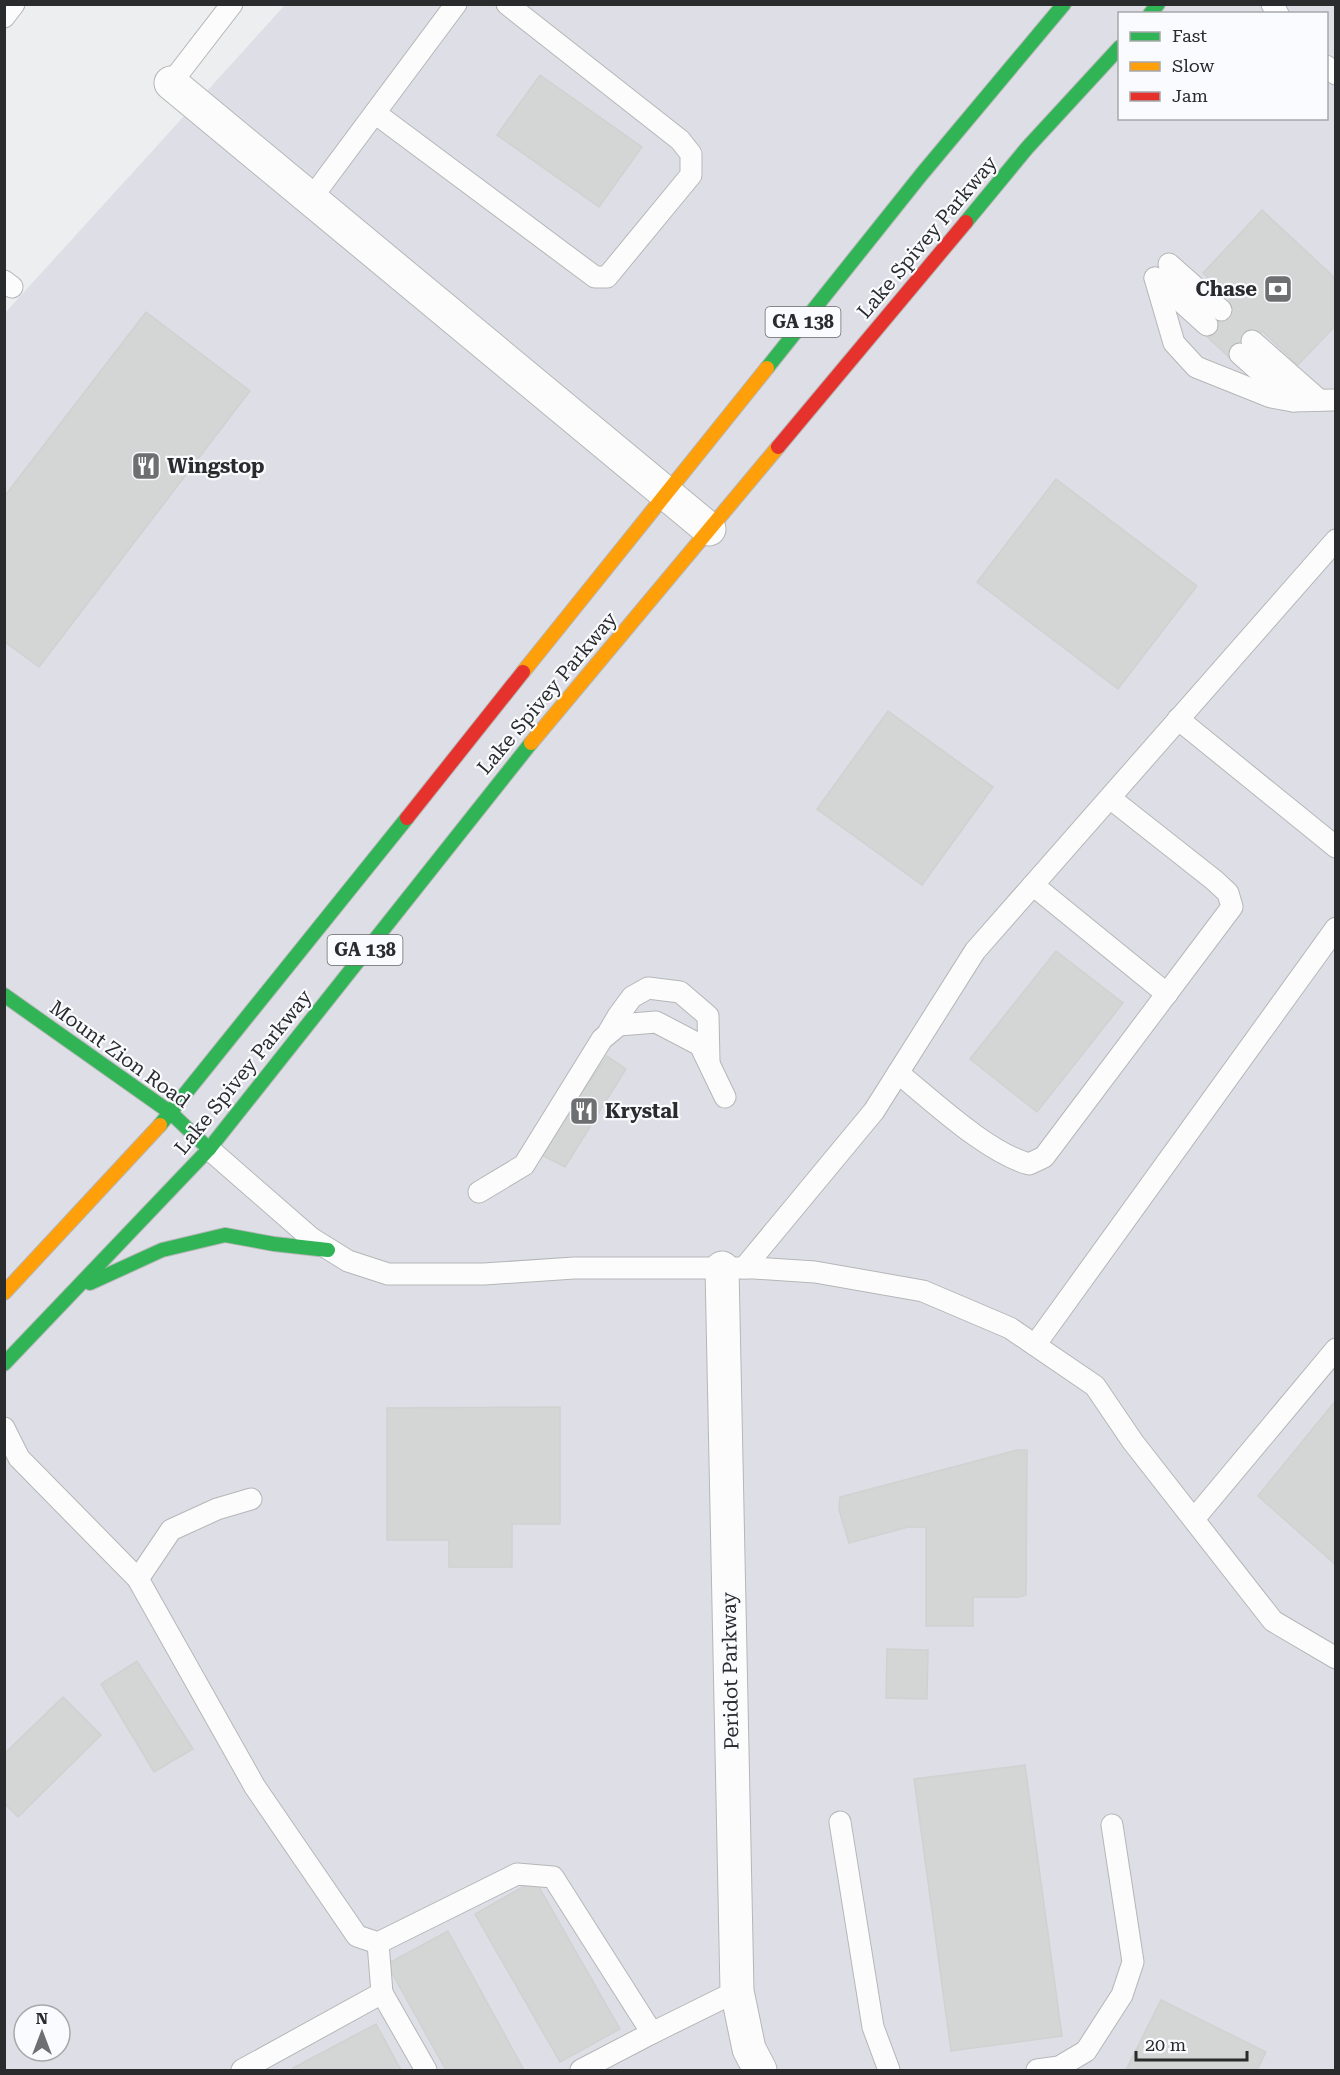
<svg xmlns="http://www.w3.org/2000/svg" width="1340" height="2075" viewBox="0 0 1340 2075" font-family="'Roboto Serif',serif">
<rect width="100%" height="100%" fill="#edeef0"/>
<path fill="#dedfe6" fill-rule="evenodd" d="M285,5H1335V2070H5L4,314ZM1120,14H1326V118H1120ZM24,2015H60V2051H24Z"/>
<g fill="#d4d5d5" stroke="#d0d1d1" stroke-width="1.5">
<polygon points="540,75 642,147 599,207 497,135"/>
<polygon points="1262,210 1336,279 1336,325 1298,365 1262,331 1233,361 1201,331 1231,299 1203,273"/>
<polygon points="146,312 250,391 39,667 4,641 4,497"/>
<polygon points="1056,479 1197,586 1118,689 977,582"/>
<polygon points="888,711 993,787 922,885 817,809"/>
<polygon points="1056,951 1123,1003 1037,1112 970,1059"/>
<polygon points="607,1056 626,1069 565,1167 540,1154"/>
<polygon points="1336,1400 1336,1565 1258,1496"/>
<polygon points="560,1407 560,1524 512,1524 512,1567 449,1567 449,1540 387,1540 387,1408"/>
<polygon points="1017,1450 1027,1450 1026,1595 1019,1597 973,1597 973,1626 926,1626 926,1527 908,1527 849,1543 839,1510 840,1497"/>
<polygon points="887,1649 928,1650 927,1699 886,1698"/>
<polygon points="137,1661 193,1749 154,1772 101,1684"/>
<polygon points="63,1697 101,1735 18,1817 4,1803 4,1754"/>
<polygon points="1025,1765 1062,2036 951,2051 914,1779"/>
<polygon points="535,1880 620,2029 560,2062 475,1914"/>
<polygon points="448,1931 524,2070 446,2070 387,1964"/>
<polygon points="1161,2000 1266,2052 1257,2070 1126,2070"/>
<polygon points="376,2024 401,2070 295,2070 293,2068"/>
</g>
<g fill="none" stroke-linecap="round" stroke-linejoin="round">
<g stroke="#b5b6b7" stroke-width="23">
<g id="lane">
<polyline points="1272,4 1278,14"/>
<polyline points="4,17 14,4"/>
<polyline points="1326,66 1336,74"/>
<polyline points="171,83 232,4"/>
<polyline points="375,113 595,277 607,277 691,175 691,154 680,140 507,4"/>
<polyline points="310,200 456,4"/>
<polyline points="1169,264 1221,310"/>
<polyline points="1155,278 1174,343 1196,367 1271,397 1293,401 1333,400"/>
<polyline points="1155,278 1207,325"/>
<polyline points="4,281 12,287"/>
<polyline points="1252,341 1319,400"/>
<polyline points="1240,354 1293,401"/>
<polyline points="1178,719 1336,847"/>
<polyline points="1033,885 1167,994"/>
<polyline points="608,1033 618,1016 632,997 648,988 680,992 708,1016 709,1061"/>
<path d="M898,1073C933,1101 986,1152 1029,1164L1044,1157L1232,907L1228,893L1214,880L1110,798"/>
<polyline points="209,1149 311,1238 348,1261 388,1274 484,1274 574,1268 754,1268 815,1272 923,1291 1010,1328 1095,1386 1133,1442 1273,1621 1336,1658"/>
<polyline points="479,1192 524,1165 602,1039 619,1025 656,1022 700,1045 725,1097"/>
<polyline points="744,1268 874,1111 975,951 1336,540"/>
<polyline points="1035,1345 1336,928"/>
<polyline points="4,1428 19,1458 138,1579 255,1787 357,1936 378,1943 517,1874 553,1877 652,2033 737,1991"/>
<polyline points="1194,1519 1336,1349"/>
<polyline points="138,1579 171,1530 217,1509 251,1499"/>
<polyline points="840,1822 873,2027 889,2070"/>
<polyline points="378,1943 382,1993"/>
<polyline points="242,2070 382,1993 426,2070"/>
<polyline points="581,2070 652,2033"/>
<polyline points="1037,2070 1059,2067 1086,2051 1122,1995 1133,1962 1112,1825"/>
</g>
</g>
<g stroke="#b5b6b7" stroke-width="35">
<g id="street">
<polyline points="171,83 709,529"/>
<polyline points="722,1268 737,1991 749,2049 760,2070"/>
</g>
</g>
<g stroke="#b5b6b7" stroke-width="16">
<g id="fast">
<polyline points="1150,14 1158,4"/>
<polyline points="966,222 1027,148 1120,47"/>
<polyline points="767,368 921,175 1064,4"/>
<polyline points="4,995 171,1113 209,1149"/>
<polyline points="160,1125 407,818"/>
<polyline points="90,1283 162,1250 225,1235 274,1244 328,1250"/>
<polyline points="4,1364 209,1149 531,743"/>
</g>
</g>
<g stroke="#b5b6b7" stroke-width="16">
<g id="slow">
<polyline points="523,672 767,368"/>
<polyline points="531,743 778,447"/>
<polyline points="4,1293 160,1125"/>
</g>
</g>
<g stroke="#b5b6b7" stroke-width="16">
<g id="jam">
<polyline points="778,447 966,222"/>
<polyline points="407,818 523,672"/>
</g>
</g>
<use href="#lane" stroke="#fcfcfd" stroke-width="21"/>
<use href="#street" stroke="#fcfcfd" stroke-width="33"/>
<use href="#fast" stroke="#30b455" stroke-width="14"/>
<use href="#slow" stroke="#ff9f0a" stroke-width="14"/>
<use href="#jam" stroke="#e5322d" stroke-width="14"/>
</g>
<defs>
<g id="bank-square" transform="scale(1.5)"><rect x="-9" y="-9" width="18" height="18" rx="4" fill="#6e6f71" stroke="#f9fbfe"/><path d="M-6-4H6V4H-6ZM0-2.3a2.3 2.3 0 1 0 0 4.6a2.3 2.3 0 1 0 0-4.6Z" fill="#fff"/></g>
<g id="restaurant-square" transform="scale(1.5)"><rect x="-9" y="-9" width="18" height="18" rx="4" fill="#6e6f71" stroke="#f9fbfe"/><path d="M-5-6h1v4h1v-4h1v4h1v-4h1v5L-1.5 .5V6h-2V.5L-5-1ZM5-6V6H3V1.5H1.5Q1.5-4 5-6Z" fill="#fff"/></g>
</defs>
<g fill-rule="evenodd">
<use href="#bank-square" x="1278" y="289"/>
<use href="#restaurant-square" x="146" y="466"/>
<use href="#restaurant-square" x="584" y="1111"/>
</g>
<g text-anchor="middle" stroke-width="4.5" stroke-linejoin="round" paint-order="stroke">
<g fill="#f9fbfe" stroke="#68696b" stroke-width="1.5">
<rect x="765.5" y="307" width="75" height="30" rx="4.5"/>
<rect x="327.5" y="935" width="75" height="30" rx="4.5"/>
</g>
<g font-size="18" font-weight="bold" fill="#2a2b2c">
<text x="803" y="328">GA 138</text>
<text x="365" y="956">GA 138</text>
</g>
<g font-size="20" fill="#2a2b2c" stroke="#f9fbfe">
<text transform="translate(927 237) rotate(-50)" y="7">Lake Spivey Parkway</text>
<text transform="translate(547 693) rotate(-50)" y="7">Lake Spivey Parkway</text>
<text transform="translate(120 1054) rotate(36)" y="7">Mount Zion Road</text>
<text transform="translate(243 1072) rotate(-51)" y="7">Lake Spivey Parkway</text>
<text transform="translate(730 1671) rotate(-91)" y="7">Peridot Parkway</text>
</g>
<g font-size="20" font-weight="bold" fill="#2a2b2c" stroke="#f9fbfe" text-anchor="start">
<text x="1257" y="296" text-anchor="end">Chase</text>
<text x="167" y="473">Wingstop</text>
<text x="605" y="1118">Krystal</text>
</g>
</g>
<rect width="1340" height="2075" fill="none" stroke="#2a2b2c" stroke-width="12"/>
<rect x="1118" y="12" width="210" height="108" fill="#f9fbfe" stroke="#a6a8aa" stroke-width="1.5"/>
<rect x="1130" y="32" width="30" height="9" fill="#30b455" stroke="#a6a8aa" stroke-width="1.5"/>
<text x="1172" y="42" font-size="18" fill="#2a2b2c">Fast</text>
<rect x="1130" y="62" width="30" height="9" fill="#ff9f0a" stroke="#a6a8aa" stroke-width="1.5"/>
<text x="1172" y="72" font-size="18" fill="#2a2b2c">Slow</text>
<rect x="1130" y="92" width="30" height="9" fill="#e5322d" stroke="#a6a8aa" stroke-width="1.5"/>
<text x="1172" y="102" font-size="18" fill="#2a2b2c">Jam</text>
<g transform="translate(42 2033)"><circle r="28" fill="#f9fbfe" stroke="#a6a8aa" stroke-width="1.5"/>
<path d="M0-4.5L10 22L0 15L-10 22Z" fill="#6e6f71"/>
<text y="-9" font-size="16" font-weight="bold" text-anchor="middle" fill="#2a2b2c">N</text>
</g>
<path d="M1136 2051v9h111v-9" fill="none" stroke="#2a2b2c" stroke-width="3"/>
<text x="1145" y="2051" font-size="18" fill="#2a2b2c" stroke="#f9fbfe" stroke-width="4.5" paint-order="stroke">20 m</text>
</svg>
